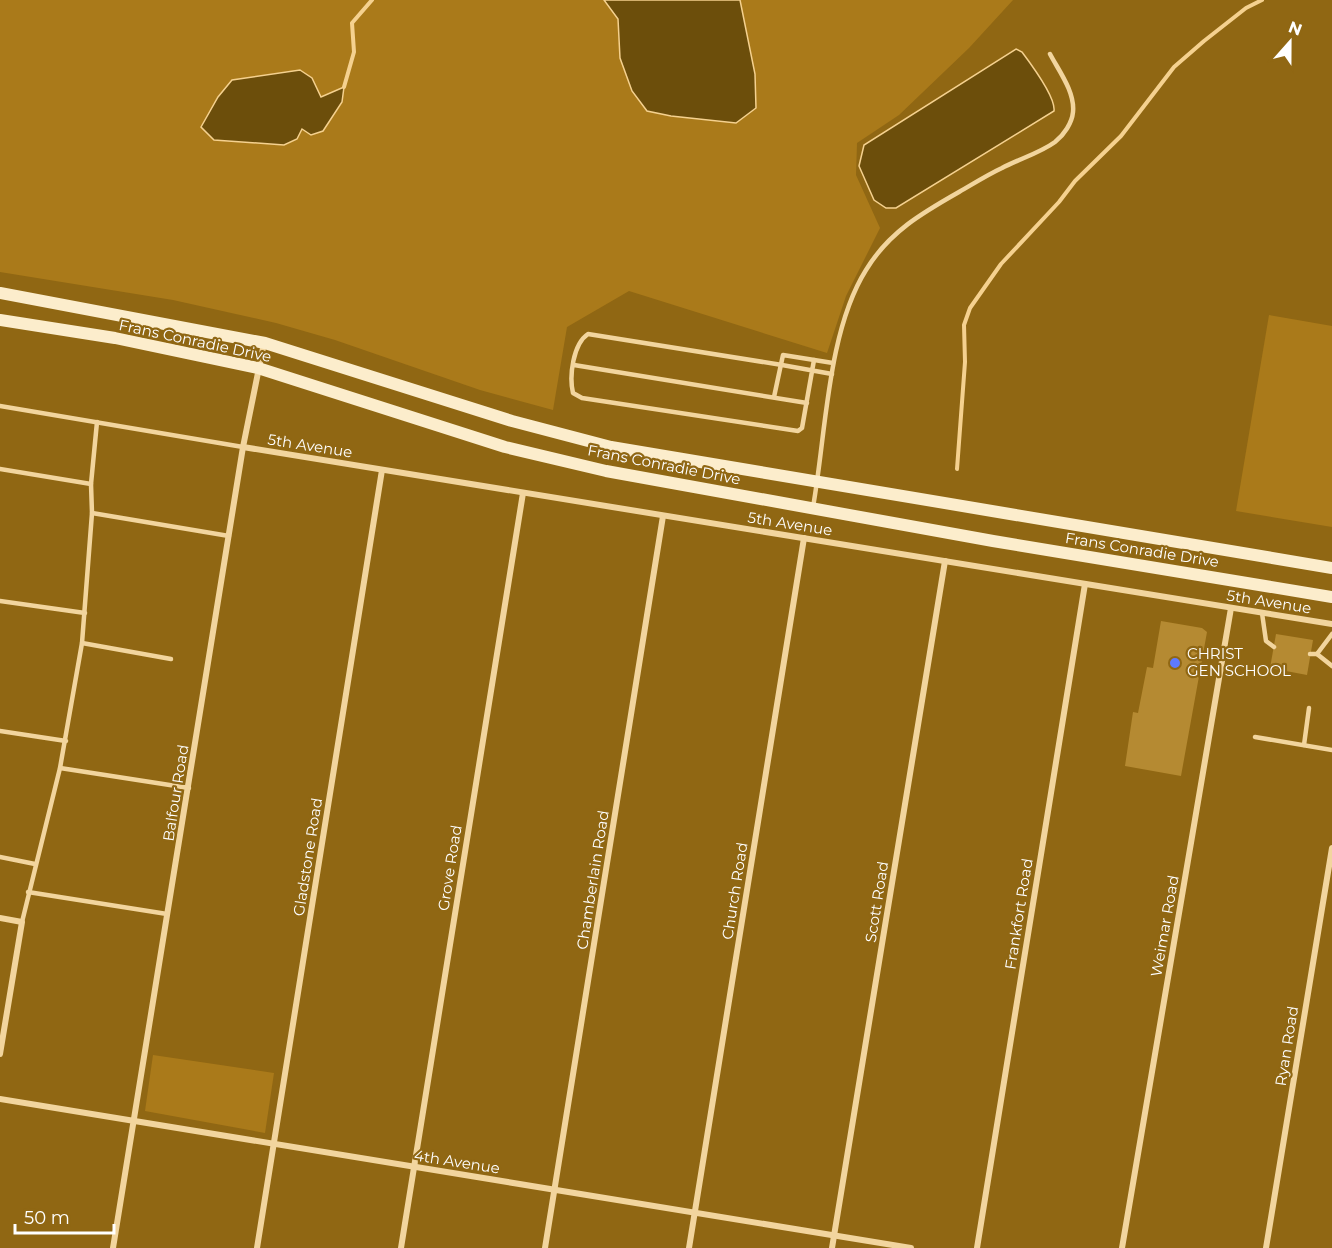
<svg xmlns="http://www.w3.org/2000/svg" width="1332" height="1248" viewBox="0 0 1332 1248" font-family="Montserrat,sans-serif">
<rect width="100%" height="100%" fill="#906713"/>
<g fill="#aa7a1a">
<polygon points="0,0 1013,0 969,48 899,115 857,143 856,175 880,228 846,296 827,353 629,291 567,327 553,410 480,390 335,340 276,323 173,300 0,272"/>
<polygon points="1269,315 1332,326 1332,527 1236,511"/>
<polygon points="153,1055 274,1073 265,1133 145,1111"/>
</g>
<g fill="#6c4e0b" stroke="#f5d18f" stroke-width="1.5">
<polygon points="604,0 740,0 755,74 756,108 736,123 671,116 647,111 632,91 620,58 618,19"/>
<path d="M1016,49L1022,52C1031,64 1056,97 1054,111L896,208H886L874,200L859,166L864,145Z"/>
<polygon points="300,70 312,78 321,97 344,87 342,102 323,131 311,135 302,129 297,139 284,145 214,140 201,127 218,97 232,80"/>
</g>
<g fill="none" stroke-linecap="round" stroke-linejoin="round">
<g stroke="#f5d18f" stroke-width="4">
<polyline points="344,87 354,52 352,23 372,0"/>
<polyline points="957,469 965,362 964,325 970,308 1001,264 1059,202 1075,181 1121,136 1174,67 1204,41 1246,8 1262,0"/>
</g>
</g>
<g fill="#b58a32">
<polygon points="1161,621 1202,628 1207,632 1181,776 1125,766 1133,712 1138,713 1147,667 1153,668"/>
<polygon points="1276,634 1313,640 1307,675 1270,668"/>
</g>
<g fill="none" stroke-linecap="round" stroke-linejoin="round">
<g stroke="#f2d59e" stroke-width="4.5">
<path d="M814,360L802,428L798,431L582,398L573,393C569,376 573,344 588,334L782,365L832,374"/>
<polyline points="574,365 807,403"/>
<polyline points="774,397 783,355 833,363"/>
<polyline points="0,406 243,447"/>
<polyline points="0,469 91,484"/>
<path d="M813,507C826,435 827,332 866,270C889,232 922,213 959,192C973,184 987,175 1002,168C1019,159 1040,153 1055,142C1064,135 1072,123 1073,112C1075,92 1059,71 1050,54"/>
<polyline points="92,513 229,536"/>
<polyline points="0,601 85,613"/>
<polyline points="1262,613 1266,641 1274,647"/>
<polyline points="82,643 171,659"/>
<polyline points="1310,654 1317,654 1332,634"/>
<polyline points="1317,654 1332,666"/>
<polyline points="0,731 66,741"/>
<polyline points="1255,737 1332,750"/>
<polyline points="1304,745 1309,708"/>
<polyline points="60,768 189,788"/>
<polyline points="0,857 35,864"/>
<polyline points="28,892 167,914"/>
<polyline points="22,922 60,768 82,643 92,513 91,484 97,422"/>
</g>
<g stroke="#f2d59e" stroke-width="6">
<polyline points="243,447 1332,624"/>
<polyline points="0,918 22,922 0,1054"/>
<polyline points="0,1099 911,1248"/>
<polyline points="113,1248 243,447 264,343"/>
<polyline points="257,1248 382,470"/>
<polyline points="401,1248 523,493"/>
<polyline points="545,1248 663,516"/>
<polyline points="689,1248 804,538"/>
<polyline points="832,1248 945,561"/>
<polyline points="977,1248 1085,584"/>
<polyline points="1122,1248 1231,608"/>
<polyline points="1266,1248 1332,848"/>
</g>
<g stroke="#fcedcc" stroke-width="12">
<polyline points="0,293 265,343 512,421 611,447 1332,568"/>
<polyline points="0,320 115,338 258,368 505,447 606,471 993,541 1332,597"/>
</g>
</g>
<circle fill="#5e7aff" stroke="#906713" stroke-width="2" cx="1175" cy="663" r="6"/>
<g text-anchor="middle" stroke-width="4.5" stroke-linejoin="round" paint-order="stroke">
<g font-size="15" fill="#fff" stroke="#906713">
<text transform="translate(195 341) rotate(12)" y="5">Frans Conradie Drive</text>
<text transform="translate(310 446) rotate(9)" y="5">5th Avenue</text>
<text transform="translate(664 465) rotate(11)" y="5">Frans Conradie Drive</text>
<text transform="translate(790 524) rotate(9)" y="5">5th Avenue</text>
<text transform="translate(1142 550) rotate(9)" y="5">Frans Conradie Drive</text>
<text transform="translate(1269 602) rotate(9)" y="5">5th Avenue</text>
<text transform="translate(176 793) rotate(-81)" y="5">Balfour Road</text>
<text transform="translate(308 857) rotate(-81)" y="5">Gladstone Road</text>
<text transform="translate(450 868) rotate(-81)" y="5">Grove Road</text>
<text transform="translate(593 880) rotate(-81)" y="5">Chamberlain Road</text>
<text transform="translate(735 891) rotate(-81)" y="5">Church Road</text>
<text transform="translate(877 902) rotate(-81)" y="5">Scott Road</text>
<text transform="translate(1019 914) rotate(-81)" y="5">Frankfort Road</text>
<text transform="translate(1165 926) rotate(-80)" y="5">Weimar Road</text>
<text transform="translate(1287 1046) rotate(-81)" y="5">Ryan Road</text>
<text transform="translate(457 1162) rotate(9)" y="5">4th Avenue</text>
</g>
<g font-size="15" fill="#fff" stroke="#906713" text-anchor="start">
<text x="1187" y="659">CHRIST<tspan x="1187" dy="17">GEN SCHOOL</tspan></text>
</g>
</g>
<g transform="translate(1290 42) rotate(21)" stroke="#906713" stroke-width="4.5" paint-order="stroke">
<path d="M0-4.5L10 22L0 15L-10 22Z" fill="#ffffff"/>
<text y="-9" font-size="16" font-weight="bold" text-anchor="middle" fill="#ffffff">N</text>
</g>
<path d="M15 1224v9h99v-9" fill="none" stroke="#ffffff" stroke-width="3"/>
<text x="24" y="1224" font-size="18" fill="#ffffff" stroke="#906713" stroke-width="4.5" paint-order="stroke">50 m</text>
</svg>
